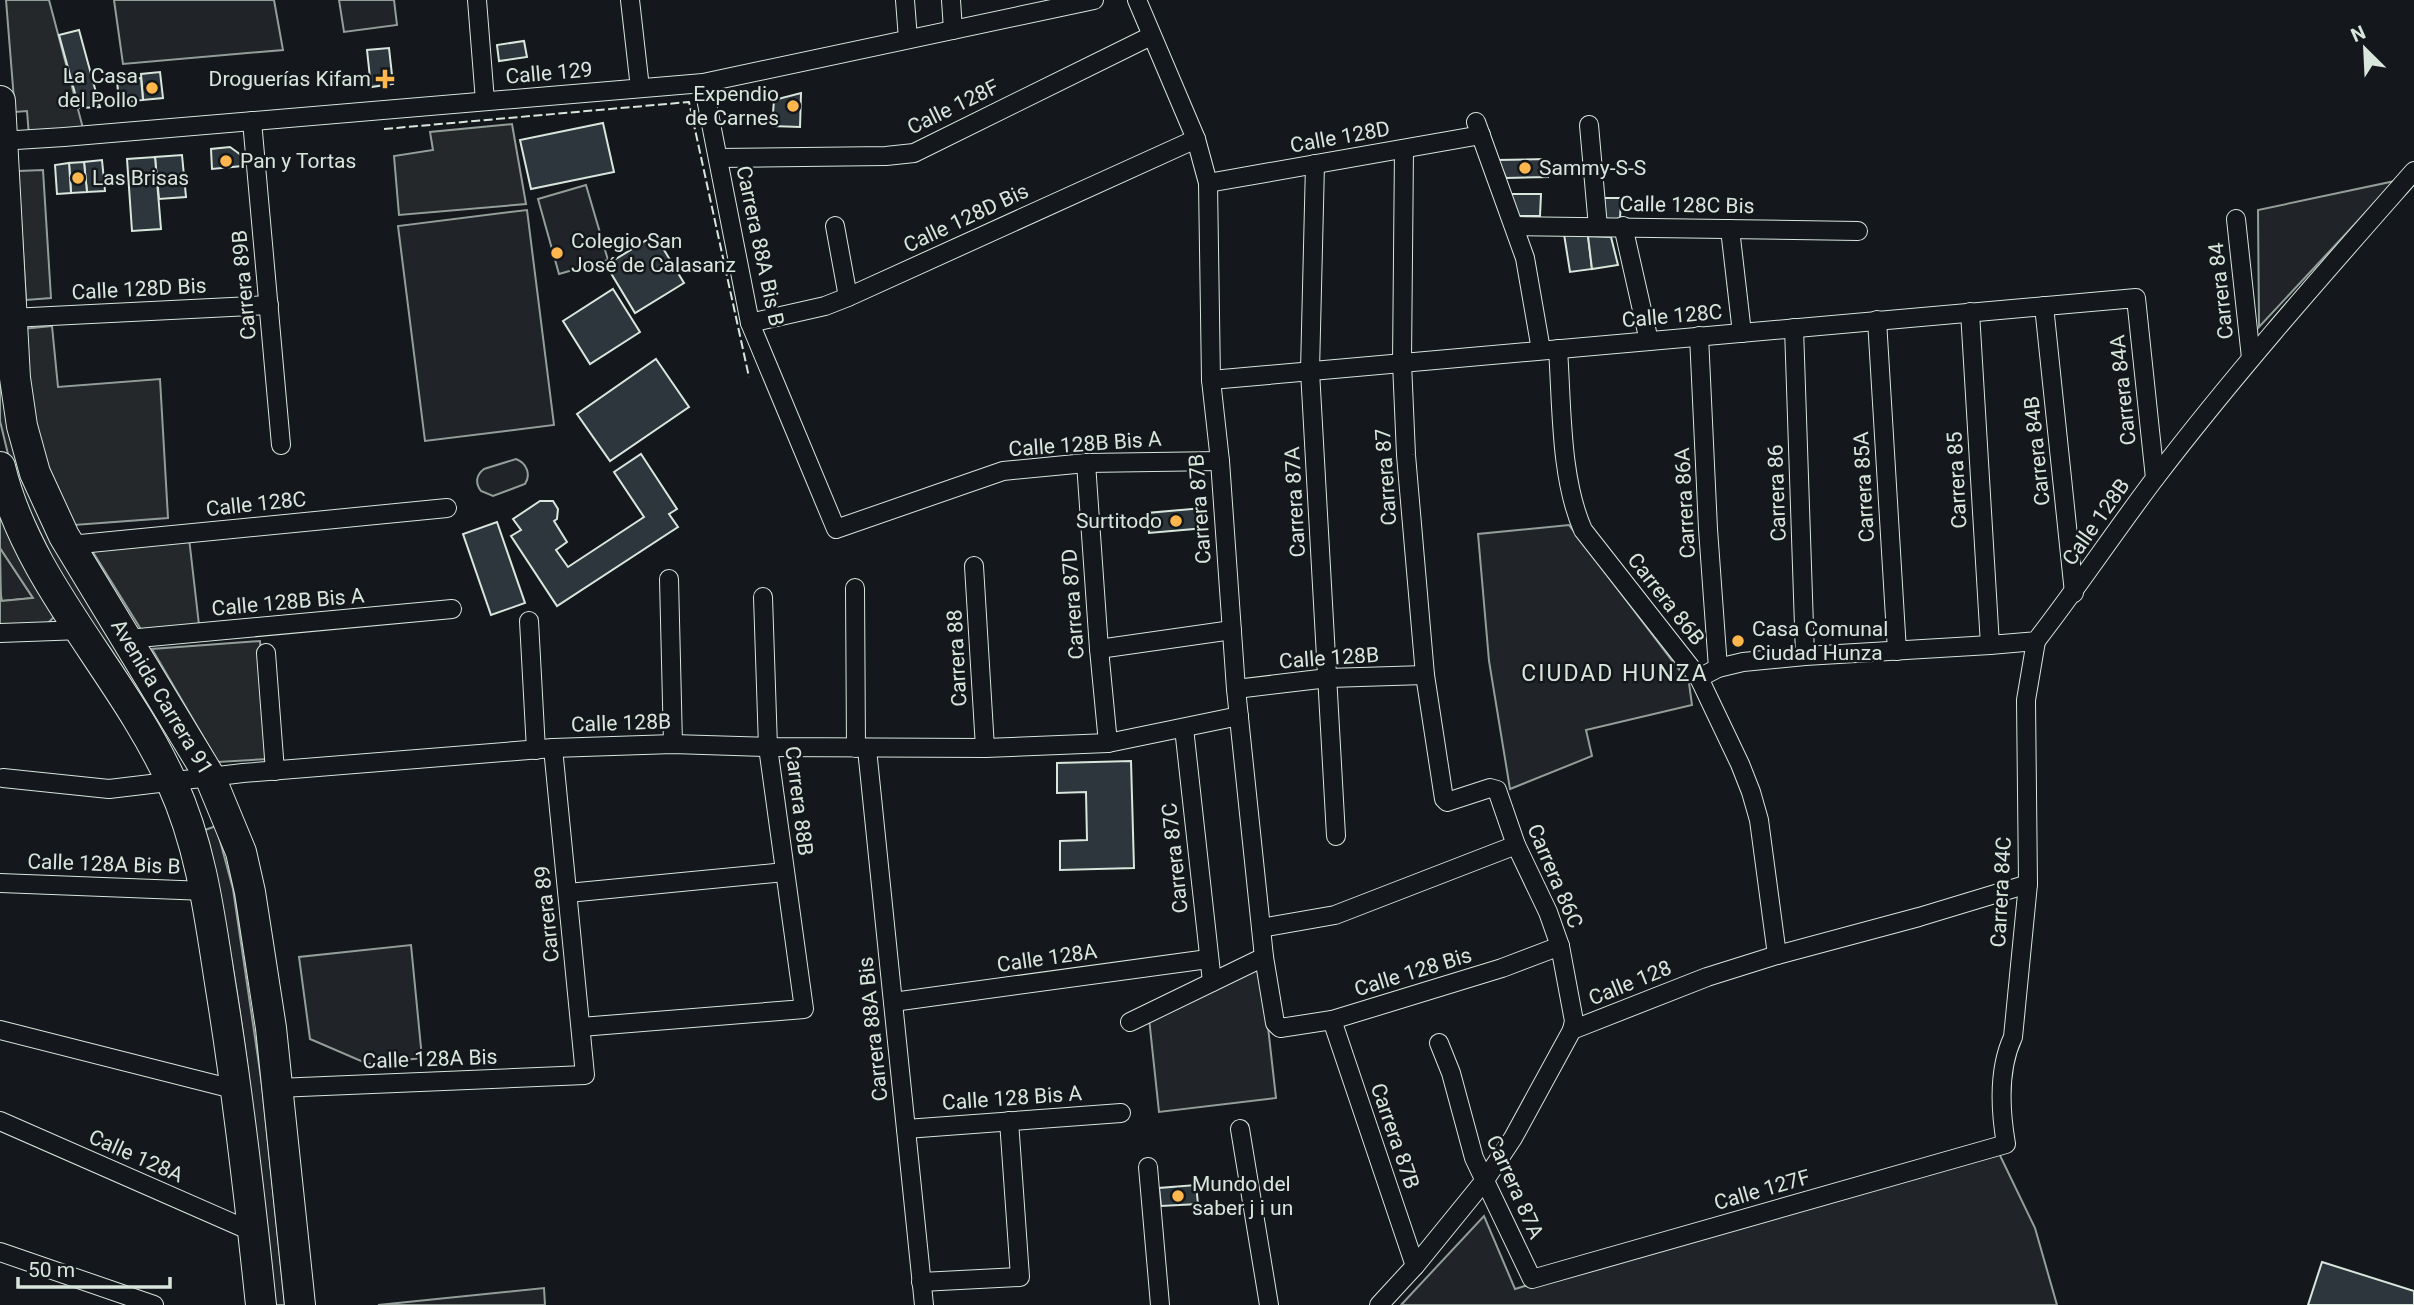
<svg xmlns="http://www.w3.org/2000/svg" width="2414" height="1305" viewBox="0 0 2414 1305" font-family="Roboto,sans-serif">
<rect width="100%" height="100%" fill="#14181c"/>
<g fill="#202428" stroke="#939e99" stroke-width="2">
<polygon points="114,0 274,0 283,50 123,64"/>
<polygon points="339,0 394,0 397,25 344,32"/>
<polygon points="2395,181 2259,327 2258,210"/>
<polygon points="586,185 608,260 559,274 538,199"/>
<polygon points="527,210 554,425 425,441 398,226"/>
<polygon points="0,298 14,434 167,721 156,728 70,595 14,479 0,421"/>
<path d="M516,459C527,463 531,475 525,484L493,496L481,491C475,483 476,475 484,469Z"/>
<polygon points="1569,525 1689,683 1692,705 1586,730 1592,756 1510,789 1489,661 1478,534"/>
<polygon points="0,548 33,598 1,601"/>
<path d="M216,826L233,889L262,1085L285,1305H274C257,1146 243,986 205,830Z"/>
<polygon points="411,945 422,1058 368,1064 310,1039 299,957"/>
<polygon points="1261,965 1276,1098 1159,1112 1149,1018"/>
<polygon points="1994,1143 2035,1228 2057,1305 1401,1305 1484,1216 1515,1289"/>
<polygon points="544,1288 545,1305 378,1305"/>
</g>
<g fill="#24282b" stroke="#939e99" stroke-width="2">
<polygon points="6,0 49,0 84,132 29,136 27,111 15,112"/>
<polygon points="512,124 526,204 399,215 394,156 433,150 430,132"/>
<polygon points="43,170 51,298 26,300 18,171"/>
<polygon points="52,326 58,387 160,379 168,518 74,525 54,488 34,425 22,329"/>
<polygon points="0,500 54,617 44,627 0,626 0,590 2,601 33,598 0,548"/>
<polygon points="189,538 199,625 142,631 91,549"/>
<polygon points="260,641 268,759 218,762 152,649"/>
</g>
<g fill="#2c363c" stroke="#d8e6dc" stroke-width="2">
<polygon points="79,30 100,107 79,108 59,35"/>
<polygon points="524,41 527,57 499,61 497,45"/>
<polygon points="389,48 393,84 371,87 367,50"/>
<polygon points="160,72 163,98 143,100 141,74"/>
<polygon points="141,78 143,100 119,103 117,80"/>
<polygon points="801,93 800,127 772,126 774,100"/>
<polygon points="603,123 614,172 531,189 520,140"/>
<polygon points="230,147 241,155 242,166 212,169 211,149"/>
<polygon points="182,155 186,197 159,199 155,157"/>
<polygon points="155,157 161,229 132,231 127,159"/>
<polygon points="1547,159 1548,177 1506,178 1498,160"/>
<polygon points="102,160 105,191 87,192 84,162"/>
<polygon points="84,162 87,192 71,193 69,163"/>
<polygon points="69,163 71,193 57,194 55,165"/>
<polygon points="1510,194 1541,194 1540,216 1517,216"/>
<polygon points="1604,198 1621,198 1620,219 1605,219"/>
<polygon points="1564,234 1588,236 1592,269 1570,272"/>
<polygon points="655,235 684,283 635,313 606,265"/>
<polygon points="1588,236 1611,237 1618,265 1592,269"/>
<polygon points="613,289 640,332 590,364 563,321"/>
<polygon points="656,359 689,407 610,461 577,414"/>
<polygon points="641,454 677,509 669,514 678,527 557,606 511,536 521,530 513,519 540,501 553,501 558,509 557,519 554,521 567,542 556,550 568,567 644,517 614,472"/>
<polygon points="1203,508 1205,528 1149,533 1147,513"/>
<polygon points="497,522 525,603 491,615 463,534"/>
<polygon points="1131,761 1134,868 1060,870 1060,841 1087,840 1086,792 1057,793 1057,763"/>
<polygon points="1196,1185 1198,1204 1161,1206 1159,1188"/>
<polygon points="2322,1262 2414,1291 2414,1305 2308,1305"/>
</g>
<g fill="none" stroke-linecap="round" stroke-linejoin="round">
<g stroke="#d8e6dc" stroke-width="20">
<g id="street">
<polyline points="477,0 485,101"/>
<polyline points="630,0 640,88"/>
<polyline points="905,0 908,39"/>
<polyline points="951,0 953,30"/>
<polyline points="1137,0 1196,139 1208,183 1211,380 1220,461 1236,689 1264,957 1275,1023 1280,1028 1332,1020 1502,968 1560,946"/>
<polyline points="703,83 750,323 836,529 1003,471 1086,463 1220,461"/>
<polyline points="252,121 281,445"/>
<polyline points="1476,122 1525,258 1541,350"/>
<polyline points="1589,125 1598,227"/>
<polyline points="0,141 64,137 703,83 1094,0"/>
<polyline points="1404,149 1402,363 1406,455 1425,675 1444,799 1447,802 1490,788 1497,790 1516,845 1548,912 1560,946 1574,1021 1572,1030"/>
<polyline points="718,158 886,156 914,153 1151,36"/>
<polyline points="1315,164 1310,371 1336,836"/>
<polyline points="1208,183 1481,135"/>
<polyline points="2236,219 2251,358"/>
<polyline points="835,226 848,297"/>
<polyline points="1515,226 1858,231"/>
<polyline points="1623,226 1649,341"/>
<polyline points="1730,229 1742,333"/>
<polyline points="2044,306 2074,593"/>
<polyline points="1970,312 1990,645"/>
<polyline points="11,318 269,305"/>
<polyline points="1877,320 1897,651"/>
<polyline points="750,323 825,306 848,297 1196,139"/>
<polyline points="1794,328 1805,656"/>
<polyline points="1699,336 1708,529 1718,668"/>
<path d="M1558,349C1562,407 1560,478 1583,530L1699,678L1740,764L1751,792L1759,820L1777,955"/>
<polyline points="1211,380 2136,298 2155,478"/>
<polyline points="1086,463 1099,649 1108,743"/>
<polyline points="70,545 447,508"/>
<polyline points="974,566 985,748"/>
<polyline points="669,579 673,744"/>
<polyline points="855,588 856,748"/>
<polyline points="529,621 536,750"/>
<polyline points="0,633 82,630"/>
<polyline points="128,639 452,609"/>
<polyline points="1099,649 1232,630"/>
<polyline points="266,653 275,771"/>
<path d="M1699,678L1718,668L1743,662L1805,656L1990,645L2036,641C2078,587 2115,531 2156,477C2237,371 2326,271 2414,171"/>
<polyline points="1236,689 1328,678 1425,675"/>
<polyline points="1184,728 1212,982"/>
<polyline points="867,749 924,1305"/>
<polyline points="3,778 109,789 243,773 553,748 673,744 768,747 985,748 1108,743 1239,716"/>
<polyline points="0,883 206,891"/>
<polyline points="568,893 785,872"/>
<polyline points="1261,928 1335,915 1516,845"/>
<polyline points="893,1002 1208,959"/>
<polyline points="1332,1020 1415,1266"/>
<polyline points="1130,1022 1264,957"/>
<polyline points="581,1027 804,1009 768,747 763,597"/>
<polyline points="0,1030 237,1090"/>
<path d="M1439,1043L1451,1073L1474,1158L1532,1279L2006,1144C2000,1109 1998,1069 2013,1037L2028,884L2026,700L2036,641"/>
<polyline points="277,1088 585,1075 553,748"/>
<polyline points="0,1121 253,1232"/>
<polyline points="906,1129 1121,1113"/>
<polyline points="1240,1129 1269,1305"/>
<polyline points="1148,1167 1160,1305"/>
<polyline points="0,1252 154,1305"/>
<polyline points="921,1282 1020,1277 1009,1121"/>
<polyline points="1379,1305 1415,1266 1485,1180 1513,1138 1572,1030 1707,977 1777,955 1919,917 2028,884"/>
</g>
</g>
<g stroke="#d8e6dc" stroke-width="32">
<g id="primary">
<polyline points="0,101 15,378 22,426 35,473 64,536 210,777 241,852 250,892 271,1028 300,1305"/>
<path d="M0,467C28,584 124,675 172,783C202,849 210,919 221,989C238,1094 250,1199 261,1305"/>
</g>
</g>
<use href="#street" stroke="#14181c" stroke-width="18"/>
<use href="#primary" stroke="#14181c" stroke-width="30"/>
<polyline stroke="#d8e6dc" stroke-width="2" stroke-dasharray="9 3.5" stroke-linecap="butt" points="384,129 689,102 749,377"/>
</g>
<g fill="#ffb74d" stroke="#14181c" stroke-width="2.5">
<path d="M381.5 68.5h7v7h7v7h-7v7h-7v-7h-7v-7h7z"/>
<circle cx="152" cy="88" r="7"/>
<circle cx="793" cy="106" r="7"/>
<circle cx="226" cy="161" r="7"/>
<circle cx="1525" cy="168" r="7"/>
<circle cx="78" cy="178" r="7"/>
<circle cx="557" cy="253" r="7"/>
<circle cx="1176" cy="521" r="7"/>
<circle cx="1738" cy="641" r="7"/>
<circle cx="1178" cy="1196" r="7"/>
</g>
<g text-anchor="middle" stroke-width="5" stroke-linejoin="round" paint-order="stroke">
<g font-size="21" fill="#d8e6dc" stroke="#14181c">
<text transform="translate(549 73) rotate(-5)" y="7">Calle 129</text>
<text transform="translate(953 107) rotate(-26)" y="7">Calle 128F</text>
<text transform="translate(1340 137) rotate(-10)" y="7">Calle 128D</text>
<text transform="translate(1687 205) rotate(1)" y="7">Calle 128C Bis</text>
<text transform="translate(966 218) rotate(-25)" y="7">Calle 128D Bis</text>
<text transform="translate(760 246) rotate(78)" y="7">Carrera 88A Bis B</text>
<text transform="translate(244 285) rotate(-95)" y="7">Carrera 89B</text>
<text transform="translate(139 289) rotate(-3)" y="7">Calle 128D Bis</text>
<text transform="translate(2221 291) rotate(-96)" y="7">Carrera 84</text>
<text transform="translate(1672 316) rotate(-5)" y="7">Calle 128C</text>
<text transform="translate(2123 390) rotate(-96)" y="7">Carrera 84A</text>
<text transform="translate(1085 444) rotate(-4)" y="7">Calle 128B Bis A</text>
<text transform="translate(2037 451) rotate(-96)" y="7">Carrera 84B</text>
<text transform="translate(1386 477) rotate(-94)" y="7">Carrera 87</text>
<text transform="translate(1957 480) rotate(-93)" y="7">Carrera 85</text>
<text transform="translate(1864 487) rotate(-93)" y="7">Carrera 85A</text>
<text transform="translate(1777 493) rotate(-92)" y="7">Carrera 86</text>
<text transform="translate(1295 502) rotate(-93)" y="7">Carrera 87A</text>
<text transform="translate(1685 503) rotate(-93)" y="7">Carrera 86A</text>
<text transform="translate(256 504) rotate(-6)" y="7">Calle 128C</text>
<text transform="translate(1200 509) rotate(-94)" y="7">Carrera 87B</text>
<text transform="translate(2096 522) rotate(-55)" y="7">Calle 128B</text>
<text transform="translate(1666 599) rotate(52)" y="7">Carrera 86B</text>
<text transform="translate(288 602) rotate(-5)" y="7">Calle 128B Bis A</text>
<text transform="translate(1073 604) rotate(-94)" y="7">Carrera 87D</text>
<text transform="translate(957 658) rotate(-93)" y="7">Carrera 88</text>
<text transform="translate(1329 658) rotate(-4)" y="7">Calle 128B</text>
<text transform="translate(162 697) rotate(59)" y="7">Avenida Carrera 91</text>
<text transform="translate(621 723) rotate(-2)" y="7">Calle 128B</text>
<text transform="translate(799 801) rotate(83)" y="7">Carrera 88B</text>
<text transform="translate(1175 858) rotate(-96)" y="7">Carrera 87C</text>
<text transform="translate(104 864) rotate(2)" y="7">Calle 128A Bis B</text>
<text transform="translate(1555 876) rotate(67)" y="7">Carrera 86C</text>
<text transform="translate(2001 892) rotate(-87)" y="7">Carrera 84C</text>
<text transform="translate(547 914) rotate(-96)" y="7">Carrera 89</text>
<text transform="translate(1047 958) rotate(-8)" y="7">Calle 128A</text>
<text transform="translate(1413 972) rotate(-17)" y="7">Calle 128 Bis</text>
<text transform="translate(1630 983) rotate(-22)" y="7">Calle 128</text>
<text transform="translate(873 1029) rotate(-96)" y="7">Carrera 88A Bis</text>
<text transform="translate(430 1059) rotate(-2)" y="7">Calle 128A Bis</text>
<text transform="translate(1012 1098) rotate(-4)" y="7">Calle 128 Bis A</text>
<text transform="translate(1395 1136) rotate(71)" y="7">Carrera 87B</text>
<text transform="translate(136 1156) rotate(24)" y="7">Calle 128A</text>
<text transform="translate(1515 1187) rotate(66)" y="7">Carrera 87A</text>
<text transform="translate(1762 1190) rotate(-16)" y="7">Calle 127F</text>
</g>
<g font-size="21" fill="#d8e6dc" stroke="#14181c" text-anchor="start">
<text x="138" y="83" text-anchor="end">La Casa<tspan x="138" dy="24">del Pollo</tspan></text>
<text x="371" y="86" text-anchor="end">Droguerías Kifam</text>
<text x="779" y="101" text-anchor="end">Expendio<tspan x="779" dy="24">de Carnes</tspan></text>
<text x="240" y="168">Pan y Tortas</text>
<text x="1539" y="175">Sammy-S-S</text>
<text x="92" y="185">Las Brisas</text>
<text x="571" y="248">Colegio San<tspan x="571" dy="24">José de Calasanz</tspan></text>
<text x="1162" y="528" text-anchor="end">Surtitodo</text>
<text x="1752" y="636">Casa Comunal<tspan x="1752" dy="24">Ciudad Hunza</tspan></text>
<text x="1192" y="1191">Mundo del<tspan x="1192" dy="24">saber j i un</tspan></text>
</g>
<g font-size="23" letter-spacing="2" fill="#d8e6dc" stroke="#14181c">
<text x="1615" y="681">CIUDAD HUNZA</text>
</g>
</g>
<g transform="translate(2365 49) rotate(336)" stroke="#14181c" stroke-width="5" paint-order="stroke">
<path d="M0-5L12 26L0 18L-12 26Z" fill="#d8e6dc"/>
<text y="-10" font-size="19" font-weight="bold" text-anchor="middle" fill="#d8e6dc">N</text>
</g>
<path d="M18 1277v10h152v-10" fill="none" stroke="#d8e6dc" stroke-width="3.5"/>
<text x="28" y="1277" font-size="21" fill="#d8e6dc" stroke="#14181c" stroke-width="5" paint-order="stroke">50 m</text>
</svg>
